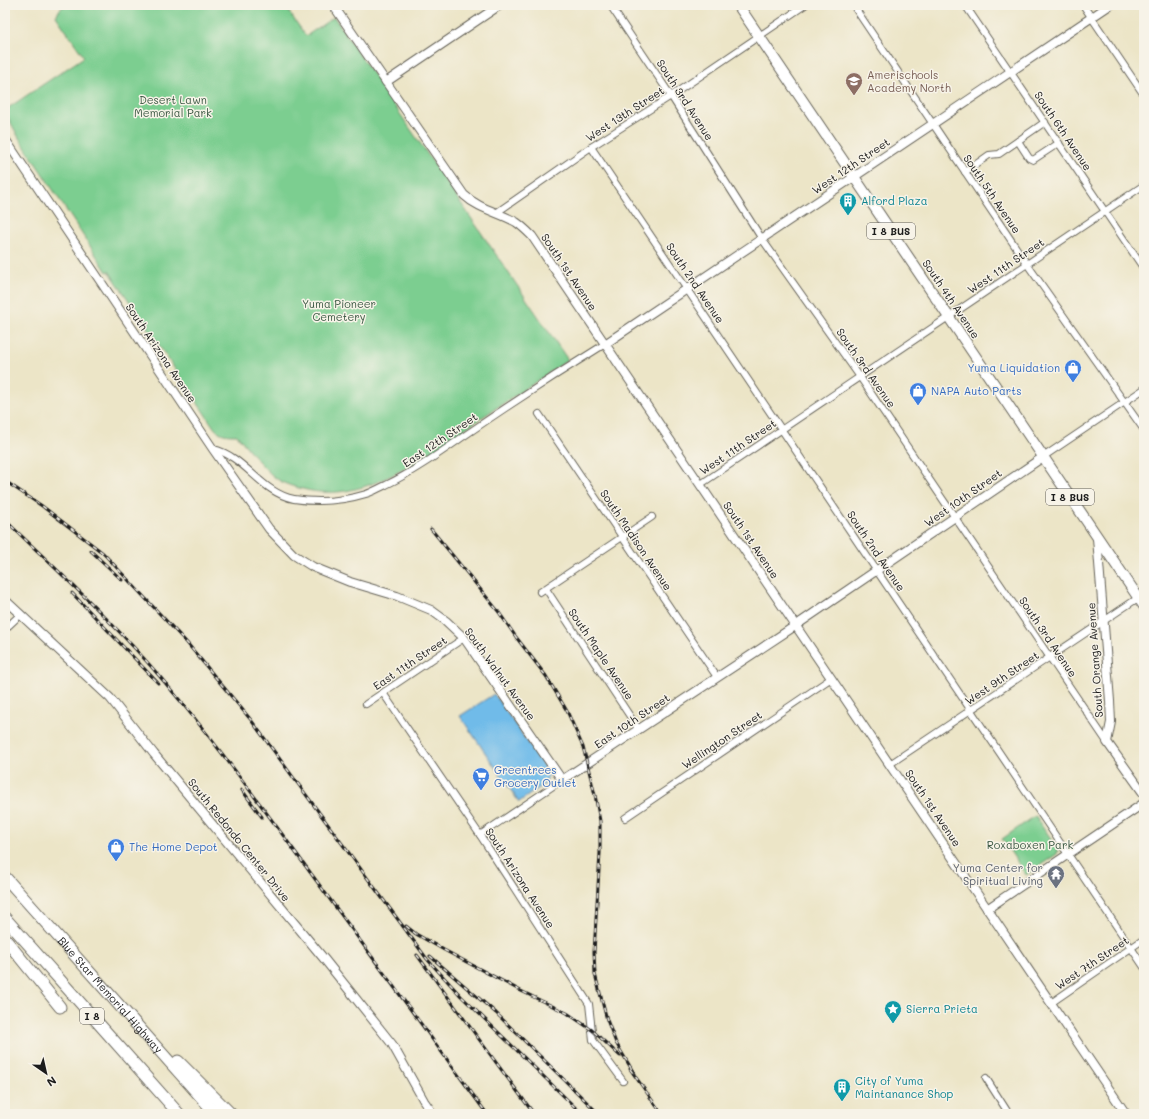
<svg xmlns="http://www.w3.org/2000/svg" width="1149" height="1119" viewBox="0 0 1149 1119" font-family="Mali,sans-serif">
<rect width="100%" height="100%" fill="#f7f3e8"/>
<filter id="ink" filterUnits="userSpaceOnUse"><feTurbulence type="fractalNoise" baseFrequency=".025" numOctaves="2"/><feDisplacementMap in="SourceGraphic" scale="8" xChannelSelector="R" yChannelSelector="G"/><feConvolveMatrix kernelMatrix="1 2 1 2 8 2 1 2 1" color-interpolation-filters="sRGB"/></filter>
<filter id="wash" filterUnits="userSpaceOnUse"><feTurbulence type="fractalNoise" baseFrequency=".012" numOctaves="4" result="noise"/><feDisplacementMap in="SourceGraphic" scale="16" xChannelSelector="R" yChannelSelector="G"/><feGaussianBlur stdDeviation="0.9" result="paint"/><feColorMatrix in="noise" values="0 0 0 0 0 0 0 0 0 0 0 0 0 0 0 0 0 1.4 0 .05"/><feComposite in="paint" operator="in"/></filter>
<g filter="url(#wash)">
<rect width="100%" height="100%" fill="#ece5c7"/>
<g fill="#7bce90" stroke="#4c7556">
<path d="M66,5H284L306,36L334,17L568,360C537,381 506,402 475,422C426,455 365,506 303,489C295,487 287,485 280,481C266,473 248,448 237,435C227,435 222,435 215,429L109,271L107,272L19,138L5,112V110L84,57L56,16L60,9Z"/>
<polygon points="1035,816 1058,850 1057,854 1026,875 1002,839"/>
</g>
<polygon fill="#70bbe9" stroke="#466c82" points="494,694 549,773 546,783 519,802 460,716"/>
</g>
<g filter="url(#ink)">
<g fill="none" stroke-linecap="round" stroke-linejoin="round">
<g stroke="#656258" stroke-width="8">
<g id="minor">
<polyline points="610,5 671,96 762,239 860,377 1107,742"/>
<polyline points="853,5 1027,264 1144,430"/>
<polyline points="965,5 1144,269"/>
<polyline points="1083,5 1144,95"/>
<polyline points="1018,141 1029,158 1033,160 1059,143"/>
<polyline points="591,147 1144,967"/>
<polyline points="965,172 989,155 999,154 1045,122"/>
<polyline points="496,213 591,147 671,96 805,5"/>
<polyline points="539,414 717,677"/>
<path d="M213,449C245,456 261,493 294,499C318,503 343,501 366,494C373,492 379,488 386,485C415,471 441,452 467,434C512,403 558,373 605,344"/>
<polyline points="1043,457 1144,389"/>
<polyline points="701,484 1144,185"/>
<polyline points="546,589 639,730"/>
<polyline points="540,592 652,517"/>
<polyline points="5,629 21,614"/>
<polyline points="383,693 480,835 589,1004 593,1040 623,1081"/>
<polyline points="366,704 464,638"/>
<polyline points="890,764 1144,594"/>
<polyline points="625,818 830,679"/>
<polyline points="480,835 562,780"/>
<polyline points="1051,1003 1144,939"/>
<polyline points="986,1078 1009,1114"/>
</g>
</g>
<g stroke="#656258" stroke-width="10">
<g id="tertiary">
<path d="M333,5L464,195C479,209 498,212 516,222C522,226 527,231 532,236L1126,1114"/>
<polyline points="386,82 500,5"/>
<polyline points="5,139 213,449 269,529 294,555 313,567 350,582 397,596 431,610 446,621 464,638 562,780 795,626 1043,457"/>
<polyline points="605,344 1110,5"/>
<polyline points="1097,538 1110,701 1111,722 1107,742 1144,794"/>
<polyline points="5,600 110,698 154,754 325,960 392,1044 424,1101 433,1114"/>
<polyline points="987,909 1144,803"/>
</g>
</g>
<g stroke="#656258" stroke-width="12">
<polyline id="primary" points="738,5 1144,606"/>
</g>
<g stroke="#656258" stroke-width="13">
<g id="motorway">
<path id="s1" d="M5,877L216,1114"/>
<polyline points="5,918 179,1114"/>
<polyline points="5,939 60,1007"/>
<polyline points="178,1061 231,1114"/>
</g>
</g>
<use href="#minor" stroke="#fff" stroke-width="6"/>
<use href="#tertiary" stroke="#fff" stroke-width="8"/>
<use href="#primary" stroke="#fff" stroke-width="10"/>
<use href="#motorway" stroke="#fff" stroke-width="11"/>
<g stroke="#1c1c1c" stroke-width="3">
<g id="rail">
<polyline points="5,481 42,506 103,553 187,643 251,720 427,959 461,996 582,1114"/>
<path d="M5,520C60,573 118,626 167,685C213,739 254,796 296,853C360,940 424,1027 487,1114"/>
<polyline points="431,529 498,611 516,637 546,676 567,711 583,747 595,795 600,821 600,853 594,952 595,974 607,1020 616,1043 634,1073"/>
<polyline points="91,551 122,580"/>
<polyline points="72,593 158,683"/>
<polyline points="242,790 262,817"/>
<polyline points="406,926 416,934 444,950 521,991 567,1013 592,1030 620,1056"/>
<polyline points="417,955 534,1114"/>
<polyline points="430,956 496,1013 599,1114"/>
<polyline points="630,1069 662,1114"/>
</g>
</g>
<use href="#rail" stroke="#f7f3e8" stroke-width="1.5" stroke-dasharray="4.5" stroke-linecap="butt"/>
</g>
</g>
<defs>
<g id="school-pin" transform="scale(0.9)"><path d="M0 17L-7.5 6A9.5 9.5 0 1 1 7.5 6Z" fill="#8d6e63" stroke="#f7f3e8"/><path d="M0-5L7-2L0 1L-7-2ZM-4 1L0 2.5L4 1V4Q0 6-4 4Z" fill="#fff"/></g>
<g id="building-pin" transform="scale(0.9)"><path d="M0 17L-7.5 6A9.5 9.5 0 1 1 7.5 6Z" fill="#0f9aa8" stroke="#f7f3e8"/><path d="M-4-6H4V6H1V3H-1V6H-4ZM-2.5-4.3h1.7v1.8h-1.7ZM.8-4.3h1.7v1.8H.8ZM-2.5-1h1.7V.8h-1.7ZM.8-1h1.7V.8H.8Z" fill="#fff"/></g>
<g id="shop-pin" transform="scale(0.9)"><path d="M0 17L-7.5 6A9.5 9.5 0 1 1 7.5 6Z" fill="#3f7fe0" stroke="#f7f3e8"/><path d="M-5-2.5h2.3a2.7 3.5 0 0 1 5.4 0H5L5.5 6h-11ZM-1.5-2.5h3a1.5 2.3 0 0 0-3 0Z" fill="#fff"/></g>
<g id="supermarket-pin" transform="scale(0.9)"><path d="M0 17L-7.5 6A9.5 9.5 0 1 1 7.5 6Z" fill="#3f7fe0" stroke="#f7f3e8"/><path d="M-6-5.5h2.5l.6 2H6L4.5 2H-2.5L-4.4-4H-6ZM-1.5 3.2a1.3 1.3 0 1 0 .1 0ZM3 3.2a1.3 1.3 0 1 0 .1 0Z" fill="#fff"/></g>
<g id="temple-pin" transform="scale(0.9)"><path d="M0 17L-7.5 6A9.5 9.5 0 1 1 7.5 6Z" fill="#6b7280" stroke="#f7f3e8"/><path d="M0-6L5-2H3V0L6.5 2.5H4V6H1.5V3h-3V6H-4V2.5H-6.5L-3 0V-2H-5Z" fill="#fff"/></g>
<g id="sight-pin" transform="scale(0.9)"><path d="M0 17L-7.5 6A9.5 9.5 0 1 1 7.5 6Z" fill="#0f9aa8" stroke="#f7f3e8"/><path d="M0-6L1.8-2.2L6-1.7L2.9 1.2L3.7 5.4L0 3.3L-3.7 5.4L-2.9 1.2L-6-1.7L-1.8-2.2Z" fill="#fff"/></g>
</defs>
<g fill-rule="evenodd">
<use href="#school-pin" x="854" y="81"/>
<use href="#building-pin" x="848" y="201"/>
<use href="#shop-pin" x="1073" y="368"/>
<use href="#shop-pin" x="918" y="391"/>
<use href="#supermarket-pin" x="481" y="776"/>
<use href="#shop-pin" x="116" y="847"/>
<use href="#temple-pin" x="1056" y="874"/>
<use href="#sight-pin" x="893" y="1009"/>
<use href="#building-pin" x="842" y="1087"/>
</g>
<g text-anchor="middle" stroke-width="3" stroke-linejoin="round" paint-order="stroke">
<g fill="#f7f3e8" stroke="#5e5c59" stroke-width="1">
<rect x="867" y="223" width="48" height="16" rx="3"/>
<rect x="1046" y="489" width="48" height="16" rx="3"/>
<rect x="80" y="1008" width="24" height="16" rx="3"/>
</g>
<g font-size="10" font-weight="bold" fill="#1c1c1c">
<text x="891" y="235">I 8 BUS</text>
<text x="1070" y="501">I 8 BUS</text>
<text x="92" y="1020">I 8</text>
</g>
<g font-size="11" fill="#785e54" stroke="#f7f3e8" text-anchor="start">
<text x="867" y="79">Amerischools<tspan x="867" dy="13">Academy North</tspan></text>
</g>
<g font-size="11" fill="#3d5a45" stroke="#f7f3e8">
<text x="173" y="104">Desert Lawn<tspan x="173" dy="13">Memorial Park</tspan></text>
<text x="339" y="308">Yuma Pioneer<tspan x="339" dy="13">Cemetery</tspan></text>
<text x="1030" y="849">Roxaboxen Park</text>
</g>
<g font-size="11" fill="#1c1c1c" stroke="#f7f3e8">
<text transform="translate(685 100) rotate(57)" y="4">South 3rd Avenue</text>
<text transform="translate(625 114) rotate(-33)" y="4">West 13th Street</text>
<text transform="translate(1063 131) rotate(56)" y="4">South 6th Avenue</text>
<text transform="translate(851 166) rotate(-34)" y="4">West 12th Street</text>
<text transform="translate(992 194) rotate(56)" y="4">South 5th Avenue</text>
<text transform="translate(1006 266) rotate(-34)" y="4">West 11th Street</text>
<text transform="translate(569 272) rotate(56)" y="4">South 1st Avenue</text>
<text transform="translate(695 283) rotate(56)" y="4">South 2nd Avenue</text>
<text transform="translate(951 299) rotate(56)" y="4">South 4th Avenue</text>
<text transform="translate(161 353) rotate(56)" y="4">South Arizona Avenue</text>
<text transform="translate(866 368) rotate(55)" y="4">South 3rd Avenue</text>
<text transform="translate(440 440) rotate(-34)" y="4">East 12th Street</text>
<text transform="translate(738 447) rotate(-34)" y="4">West 11th Street</text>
<text transform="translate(963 498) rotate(-35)" y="4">West 10th Street</text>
<text transform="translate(636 540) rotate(56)" y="4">South Madison Avenue</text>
<text transform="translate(751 540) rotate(56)" y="4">South 1st Avenue</text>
<text transform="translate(876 551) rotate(56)" y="4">South 2nd Avenue</text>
<text transform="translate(1048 637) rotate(56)" y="4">South 3rd Avenue</text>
<text transform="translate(601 654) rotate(56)" y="4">South Maple Avenue</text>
<text transform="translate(1095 660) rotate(-94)" y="4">South Orange Avenue</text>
<text transform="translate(410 663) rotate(-34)" y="4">East 11th Street</text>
<text transform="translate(500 674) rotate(54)" y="4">South Walnut Avenue</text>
<text transform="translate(1002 678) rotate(-34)" y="4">West 9th Street</text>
<text transform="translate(632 721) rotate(-34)" y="4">East 10th Street</text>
<text transform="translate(722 740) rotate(-34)" y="4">Wellington Street</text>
<text transform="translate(933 808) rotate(56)" y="4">South 1st Avenue</text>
<text transform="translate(239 840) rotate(51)" y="4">South Redondo Center Drive</text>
<text transform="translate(520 878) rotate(57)" y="4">South Arizona Avenue</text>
<text transform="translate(1092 963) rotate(-34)" y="4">West 7th Street</text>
<text dy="4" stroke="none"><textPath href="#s1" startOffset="158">Blue Star Memorial Highway</textPath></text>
</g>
<g font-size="11" fill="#0d838f" stroke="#f7f3e8" text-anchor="start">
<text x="861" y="205">Alford Plaza</text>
<text x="906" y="1013">Sierra Prieta</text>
<text x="855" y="1085">City of Yuma<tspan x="855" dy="13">Maintanance Shop</tspan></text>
</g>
<g font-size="11" fill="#366cbe" stroke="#f7f3e8" text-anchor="start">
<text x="1060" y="372" text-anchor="end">Yuma Liquidation</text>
<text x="931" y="395">NAPA Auto Parts</text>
<text x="494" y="774">Greentrees<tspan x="494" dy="13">Grocery Outlet</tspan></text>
<text x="129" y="851">The Home Depot</text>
</g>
<g font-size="11" fill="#5b616d" stroke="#f7f3e8" text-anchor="end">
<text x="1043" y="872">Yuma Center for<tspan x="1043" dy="13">Spiritual Living</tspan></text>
</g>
</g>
<rect width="1149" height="1119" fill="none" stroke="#f7f3e8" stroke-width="20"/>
<g transform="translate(46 1073) rotate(146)" stroke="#f7f3e8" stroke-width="3" paint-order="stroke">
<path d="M0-3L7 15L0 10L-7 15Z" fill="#1c1c1c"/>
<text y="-6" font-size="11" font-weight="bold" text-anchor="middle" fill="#1c1c1c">N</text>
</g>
</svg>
